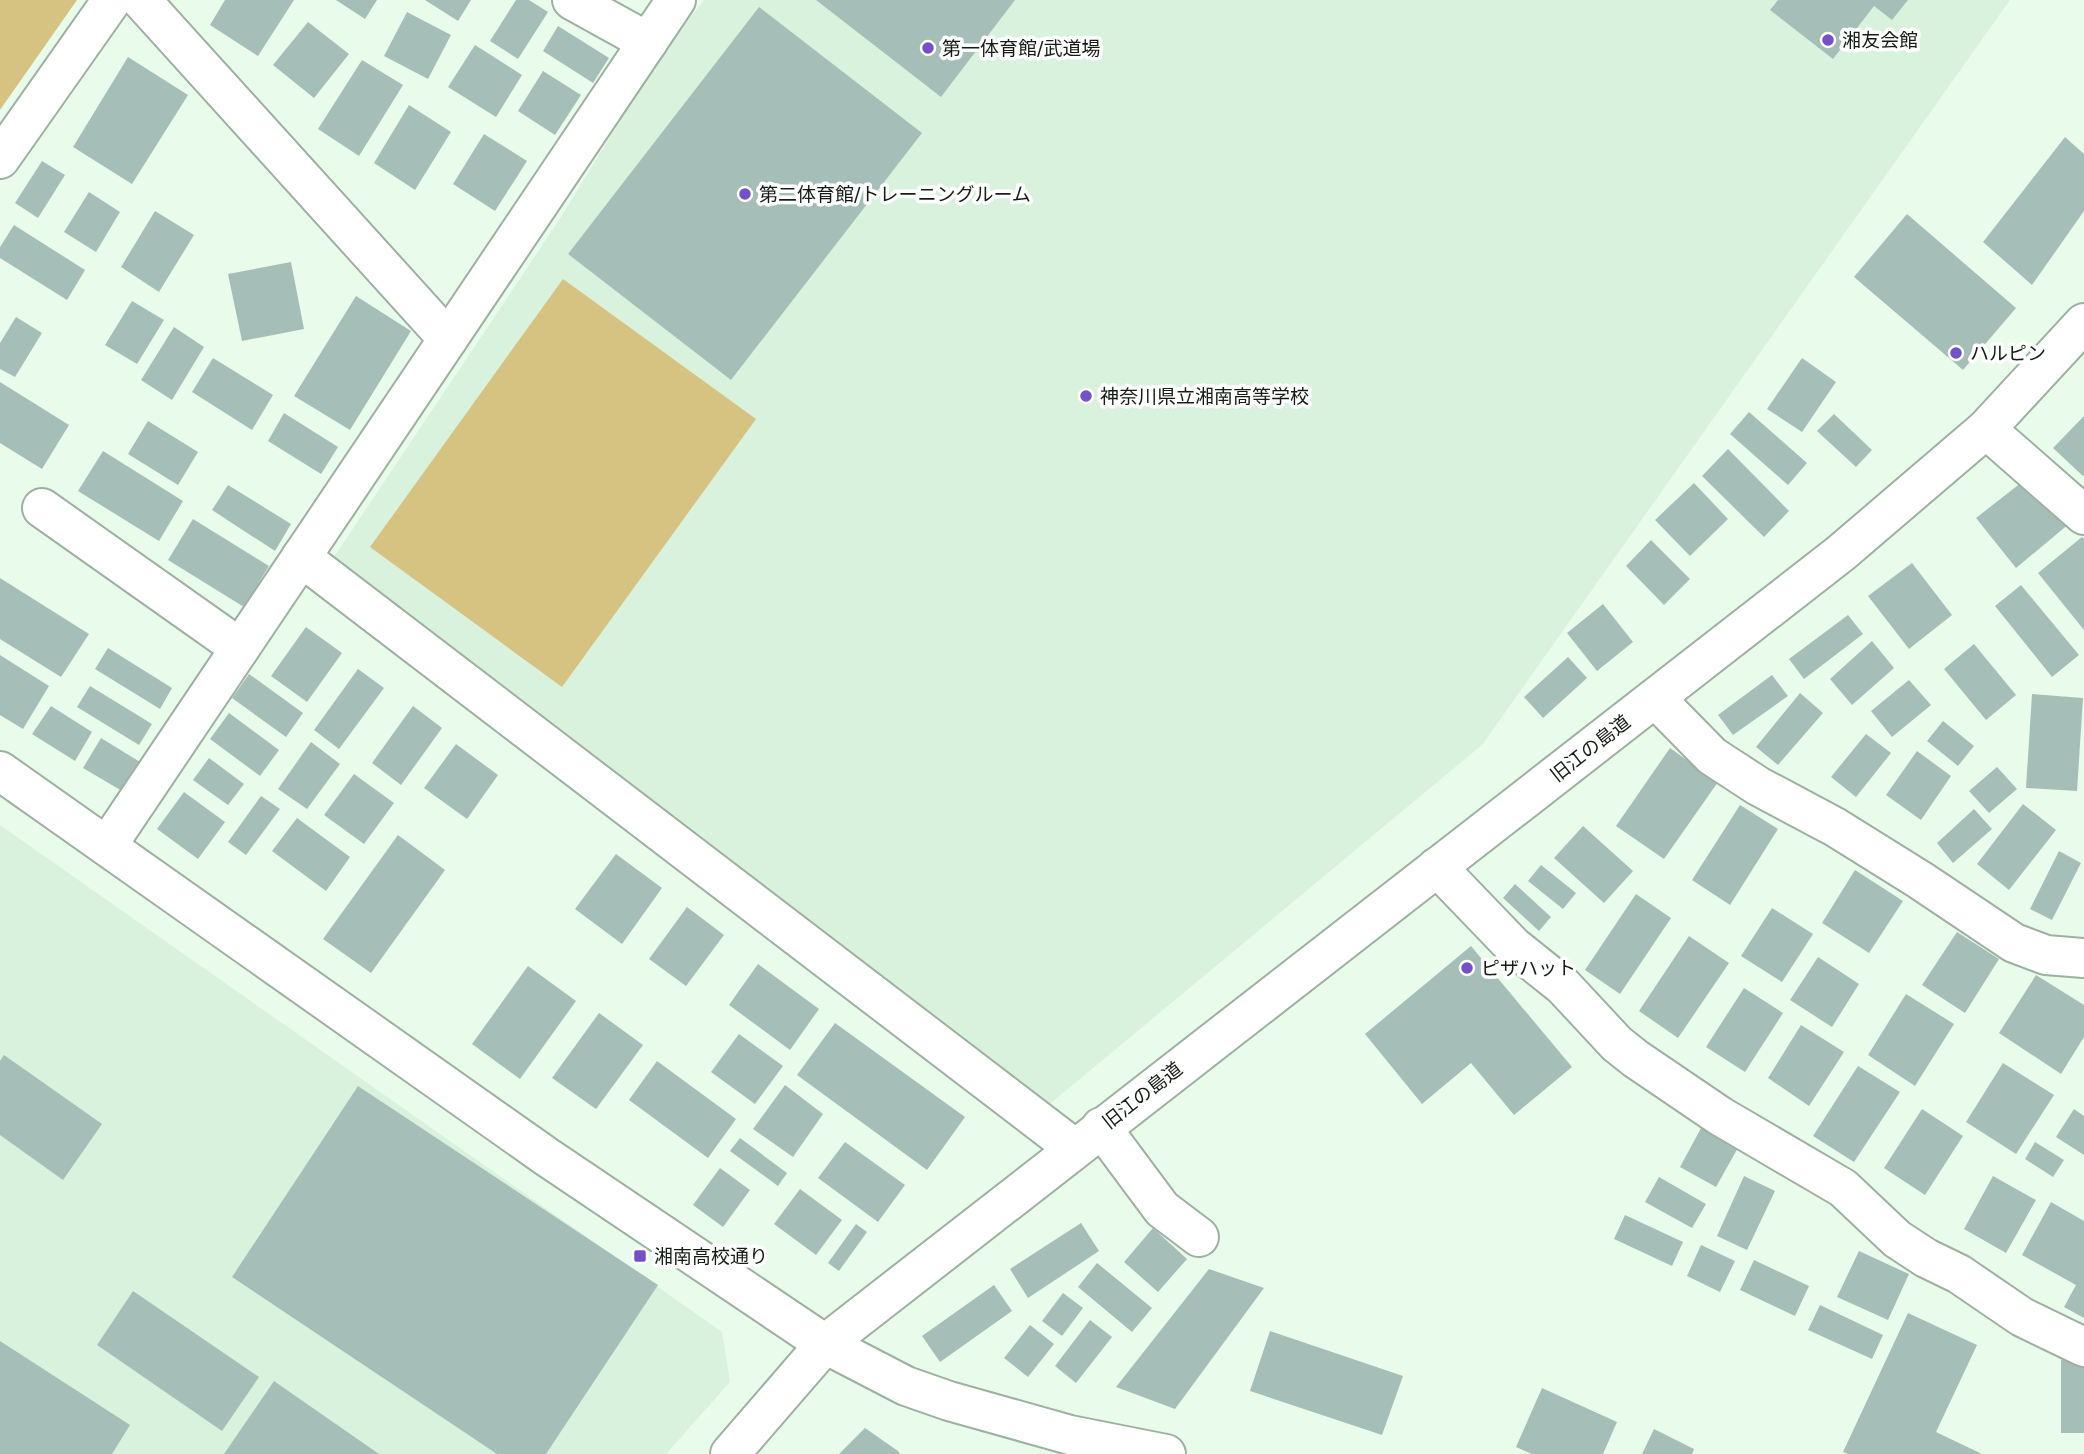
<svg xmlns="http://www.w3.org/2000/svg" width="2084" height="1454" viewBox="0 0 2084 1454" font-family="'DejaVu Sans','Noto Sans JP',sans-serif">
<rect width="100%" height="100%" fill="#e9fcec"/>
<g fill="#d9f2dd">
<polygon points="704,0 2010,0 1482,745 1051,1103 1029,1104 322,575 561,217 654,65"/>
<polygon points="0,825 722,1332 730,1382 666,1454 0,1454"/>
</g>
<g fill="#d6c382">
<polygon points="0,0 77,0 0,110"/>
<polygon points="563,279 756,419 562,687 370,547"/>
</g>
<g fill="#a5bfb8">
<polygon points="225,0 294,0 258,56 210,25"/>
<polygon points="336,0 377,0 365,19"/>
<polygon points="425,0 471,0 458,21"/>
<polygon points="516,0 529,0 548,12 518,59 490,41"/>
<polygon points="816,0 1015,0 941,97"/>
<polygon points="1778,0 1908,0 1892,20 1874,6 1833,59 1770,10"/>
<polygon points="759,7 922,133 731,380 568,254"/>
<polygon points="407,12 451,35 428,79 384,56"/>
<polygon points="308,22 349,54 314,98 273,65"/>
<polygon points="558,26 609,58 593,83 543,51"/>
<polygon points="475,45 522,75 496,117 448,87"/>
<polygon points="128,57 188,95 132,184 73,147"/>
<polygon points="362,60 403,85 359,156 318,129"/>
<polygon points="543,71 581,95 555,135 518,111"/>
<polygon points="409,105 451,132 415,190 374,163"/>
<polygon points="484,134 527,161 495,211 453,184"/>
<polygon points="2065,137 2084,154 2084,211 2032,285 1983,242"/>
<polygon points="42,161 65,175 38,218 15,203"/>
<polygon points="89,192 120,212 96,252 64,232"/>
<polygon points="155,211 194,235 159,292 121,267"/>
<polygon points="1907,214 2016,308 1963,370 1854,277"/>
<polygon points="14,225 85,270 67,300 0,258 0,247"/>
<polygon points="291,262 304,329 242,341 228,274"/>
<polygon points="356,296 411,331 350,430 294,396"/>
<polygon points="132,301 164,320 137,364 105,345"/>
<polygon points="16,317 42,333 15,377 0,369 0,343"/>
<polygon points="174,327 204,347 172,400 141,380"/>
<polygon points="213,358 273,395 252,430 192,392"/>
<polygon points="1802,358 1836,382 1802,432 1767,409"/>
<polygon points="0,382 69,425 42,469 0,443"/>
<polygon points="1749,412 1807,463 1788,485 1730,434"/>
<polygon points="284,413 338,447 321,474 268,441"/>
<polygon points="1834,414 1872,450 1856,467 1817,431"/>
<polygon points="2084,416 2084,475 2083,476 2053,448"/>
<polygon points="148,421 198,452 178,485 128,454"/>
<polygon points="1728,449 1789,511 1764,537 1702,476"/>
<polygon points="103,451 183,501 159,541 78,491"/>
<polygon points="2031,475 2070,523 2016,568 1976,518"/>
<polygon points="1694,483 1728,519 1690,556 1655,520"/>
<polygon points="228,485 291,524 275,551 212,510"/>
<polygon points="193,519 269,566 244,607 168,560"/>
<polygon points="2082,537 2084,539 2084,630 2038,573"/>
<polygon points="1651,540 1690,579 1664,605 1626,566"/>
<polygon points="1912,563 1952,615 1909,649 1868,596"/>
<polygon points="0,578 89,634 61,677 0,639"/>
<polygon points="2021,585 2079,655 2052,677 1995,606"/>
<polygon points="1603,604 1633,642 1597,671 1567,633"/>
<polygon points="1848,615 1863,634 1804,679 1789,659"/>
<polygon points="306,627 342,653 307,702 271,676"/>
<polygon points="1872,641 1894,668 1852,705 1830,679"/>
<polygon points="1974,644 2016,695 1986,720 1944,669"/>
<polygon points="108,648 172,688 160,709 95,669"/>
<polygon points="0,655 49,686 23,729 0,715"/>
<polygon points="1568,657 1587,678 1543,718 1524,697"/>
<polygon points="358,669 384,688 339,749 314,730"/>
<polygon points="249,674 303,713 286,737 232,698"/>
<polygon points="1772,675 1788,696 1733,735 1718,715"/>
<polygon points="1909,680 1931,705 1892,737 1871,711"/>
<polygon points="90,686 152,724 139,745 77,707"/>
<polygon points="1800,693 1823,713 1778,765 1756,747"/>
<polygon points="2032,694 2083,698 2077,791 2026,788"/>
<polygon points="51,706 92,732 75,761 32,734"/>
<polygon points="413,706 442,728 401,785 372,763"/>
<polygon points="229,713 279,750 260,776 210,739"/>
<polygon points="1943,721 1974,746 1958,766 1927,741"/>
<polygon points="1866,734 1891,753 1856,797 1831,777"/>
<polygon points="101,738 140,762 122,791 83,768"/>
<polygon points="311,742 340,764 307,809 278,789"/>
<polygon points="456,744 498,775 467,819 424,788"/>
<polygon points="1670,748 1718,782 1664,859 1616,826"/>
<polygon points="1917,751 1951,776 1921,820 1886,795"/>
<polygon points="209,758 244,784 228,805 193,780"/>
<polygon points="1997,767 2017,789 1989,813 1969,791"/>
<polygon points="354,774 394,803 364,844 324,815"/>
<polygon points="184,792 225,822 198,859 157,829"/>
<polygon points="261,796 280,809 246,855 228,842"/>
<polygon points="2023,804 2056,830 2009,890 1977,864"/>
<polygon points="1740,805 1778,829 1730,905 1692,880"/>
<polygon points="1974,809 1992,829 1953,863 1937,843"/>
<polygon points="297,818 350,857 326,891 272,851"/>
<polygon points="1583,826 1633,871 1604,903 1554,858"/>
<polygon points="398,835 445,870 371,973 323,939"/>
<polygon points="2059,851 2081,863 2052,920 2030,909"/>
<polygon points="616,854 662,888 622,944 575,909"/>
<polygon points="1541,865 1576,893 1563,909 1528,881"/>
<polygon points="1855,870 1903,901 1869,953 1822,923"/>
<polygon points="1515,884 1551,917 1539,931 1503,898"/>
<polygon points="1636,894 1671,918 1620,994 1585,970"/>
<polygon points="687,907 724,935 686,986 649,959"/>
<polygon points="1772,908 1813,934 1782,982 1741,956"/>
<polygon points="1957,932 1999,959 1965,1013 1922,985"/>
<polygon points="1689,936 1729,963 1678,1038 1639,1011"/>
<polygon points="1471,946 1572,1067 1514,1115 1471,1063 1422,1104 1365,1034"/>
<polygon points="1818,957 1859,984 1832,1027 1790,1000"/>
<polygon points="758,964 819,1009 790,1050 729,1005"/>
<polygon points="528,966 576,1001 520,1079 472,1044"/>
<polygon points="2036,975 2084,1005 2084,1037 2061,1074 1999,1033"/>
<polygon points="1744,988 1783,1013 1745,1072 1706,1047"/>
<polygon points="1906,994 1954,1024 1915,1086 1868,1055"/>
<polygon points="599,1013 643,1045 596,1109 552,1078"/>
<polygon points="835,1023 965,1117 927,1170 797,1075"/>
<polygon points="1801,1025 1844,1052 1809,1106 1768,1078"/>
<polygon points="739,1034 783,1066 755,1104 711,1072"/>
<polygon points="4,1055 102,1124 63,1180 0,1135 0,1061"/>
<polygon points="657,1061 736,1119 708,1158 629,1100"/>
<polygon points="2003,1063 2054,1095 2016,1154 1966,1122"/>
<polygon points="1858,1066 1900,1092 1854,1162 1813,1136"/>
<polygon points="785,1085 823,1114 793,1157 753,1129"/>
<polygon points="358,1086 658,1285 546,1454 497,1454 232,1277"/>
<polygon points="1922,1109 1963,1136 1925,1195 1884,1168"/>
<polygon points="2074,1109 2084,1116 2084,1155 2056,1137"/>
<polygon points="1707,1117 1744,1137 1716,1187 1680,1167"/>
<polygon points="740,1138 787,1173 778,1186 730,1151"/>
<polygon points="845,1142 905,1185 878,1222 818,1178"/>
<polygon points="2035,1142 2064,1160 2053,1177 2025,1159"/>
<polygon points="720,1168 750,1190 723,1227 693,1205"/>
<polygon points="1744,1176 1775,1191 1747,1250 1717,1236"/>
<polygon points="1993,1176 2036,1200 2006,1253 1964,1229"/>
<polygon points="1659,1177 1706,1204 1692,1228 1645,1202"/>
<polygon points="800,1189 842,1220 816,1255 774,1224"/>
<polygon points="2051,1202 2084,1221 2084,1318 2064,1307 2076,1285 2022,1255"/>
<polygon points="1625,1215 1683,1242 1672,1266 1614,1239"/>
<polygon points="1081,1223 1099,1251 1028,1298 1010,1269"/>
<polygon points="856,1224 867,1232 839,1271 828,1263"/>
<polygon points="1153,1228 1187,1259 1158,1292 1124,1262"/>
<polygon points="1701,1245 1735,1261 1720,1292 1687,1276"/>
<polygon points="1859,1251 1909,1274 1888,1320 1837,1297"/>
<polygon points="1754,1260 1809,1286 1795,1316 1740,1290"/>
<polygon points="1097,1263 1152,1308 1132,1332 1078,1287"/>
<polygon points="1209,1269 1264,1288 1175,1409 1116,1387"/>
<polygon points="994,1285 1012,1311 940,1362 922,1336"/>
<polygon points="133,1291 259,1377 222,1431 97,1345"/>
<polygon points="1063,1293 1083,1308 1062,1336 1042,1321"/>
<polygon points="1820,1305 1883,1335 1872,1359 1808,1330"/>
<polygon points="1908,1313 1977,1345 1936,1432 1982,1454 1848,1454 1843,1452"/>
<polygon points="1090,1320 1112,1337 1076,1383 1055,1366"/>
<polygon points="1030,1325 1054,1344 1028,1377 1004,1358"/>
<polygon points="1270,1331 1403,1376 1382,1435 1250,1391"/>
<polygon points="0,1341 130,1425 112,1454 0,1454"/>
<rect x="2061" y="1360" width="23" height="73"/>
<polygon points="274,1381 379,1454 224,1454"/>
<polygon points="1542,1388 1617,1422 1603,1454 1532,1454 1516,1447"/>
<polygon points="865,1428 898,1451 900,1454 839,1454"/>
<polygon points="1654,1429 1694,1449 1692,1454 1642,1454"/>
</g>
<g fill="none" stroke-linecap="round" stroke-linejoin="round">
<g stroke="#9eb0a1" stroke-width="42">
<g id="minor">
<polyline points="141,0 448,339"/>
<polyline points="572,0 648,42"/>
<polyline points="0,159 112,0"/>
<polyline points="1986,429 2084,515"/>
<polyline points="42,508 240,648"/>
<polyline points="301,557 1074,1148"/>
<polyline points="1655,698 1712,756 1758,786 1835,827 1920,880 2014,943 2046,955 2084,958"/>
<polyline points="0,771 547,1157 825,1344 906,1386 949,1401 1070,1435 1166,1454"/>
<polyline points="107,846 676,0"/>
<polyline points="1437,867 1513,946 1563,986 1617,1044 1636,1059 1720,1116 1843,1188 1897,1239 1926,1258 1959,1274 2022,1317 2084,1347"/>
<polyline points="1101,1127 1162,1209 1199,1237"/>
<polyline points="730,1454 825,1344 1841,553 1986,429 2084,323"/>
</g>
</g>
<use href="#minor" stroke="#fff" stroke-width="38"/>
</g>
<g fill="#7451cb" stroke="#fff" stroke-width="2.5">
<circle cx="1828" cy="40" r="7"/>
<circle cx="928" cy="48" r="7"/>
<circle cx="745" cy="194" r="7"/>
<circle cx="1956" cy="353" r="7"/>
<circle cx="1086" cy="396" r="7"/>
<circle cx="1467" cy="968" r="7"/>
<rect x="633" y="1249" width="14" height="14" rx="3.5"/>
</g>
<g text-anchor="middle" stroke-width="7" stroke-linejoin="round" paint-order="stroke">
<g font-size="19" fill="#151c16" stroke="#fff" text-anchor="start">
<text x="1842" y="47">湘友会館</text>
<text x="942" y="55">第一体育館/武道場</text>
<text x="759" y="201">第二体育館/トレーニングルーム</text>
<text x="1970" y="360">ハルピン</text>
<text x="1100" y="403">神奈川県立湘南高等学校</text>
<text x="1481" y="975">ピザハット</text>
<text x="654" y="1263">湘南高校通り</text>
</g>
<g font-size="19" fill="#151c16" stroke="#fff">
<text transform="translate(1590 748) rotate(-38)" y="7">旧江の島道</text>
<text transform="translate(1142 1095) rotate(-38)" y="7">旧江の島道</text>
</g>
</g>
</svg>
